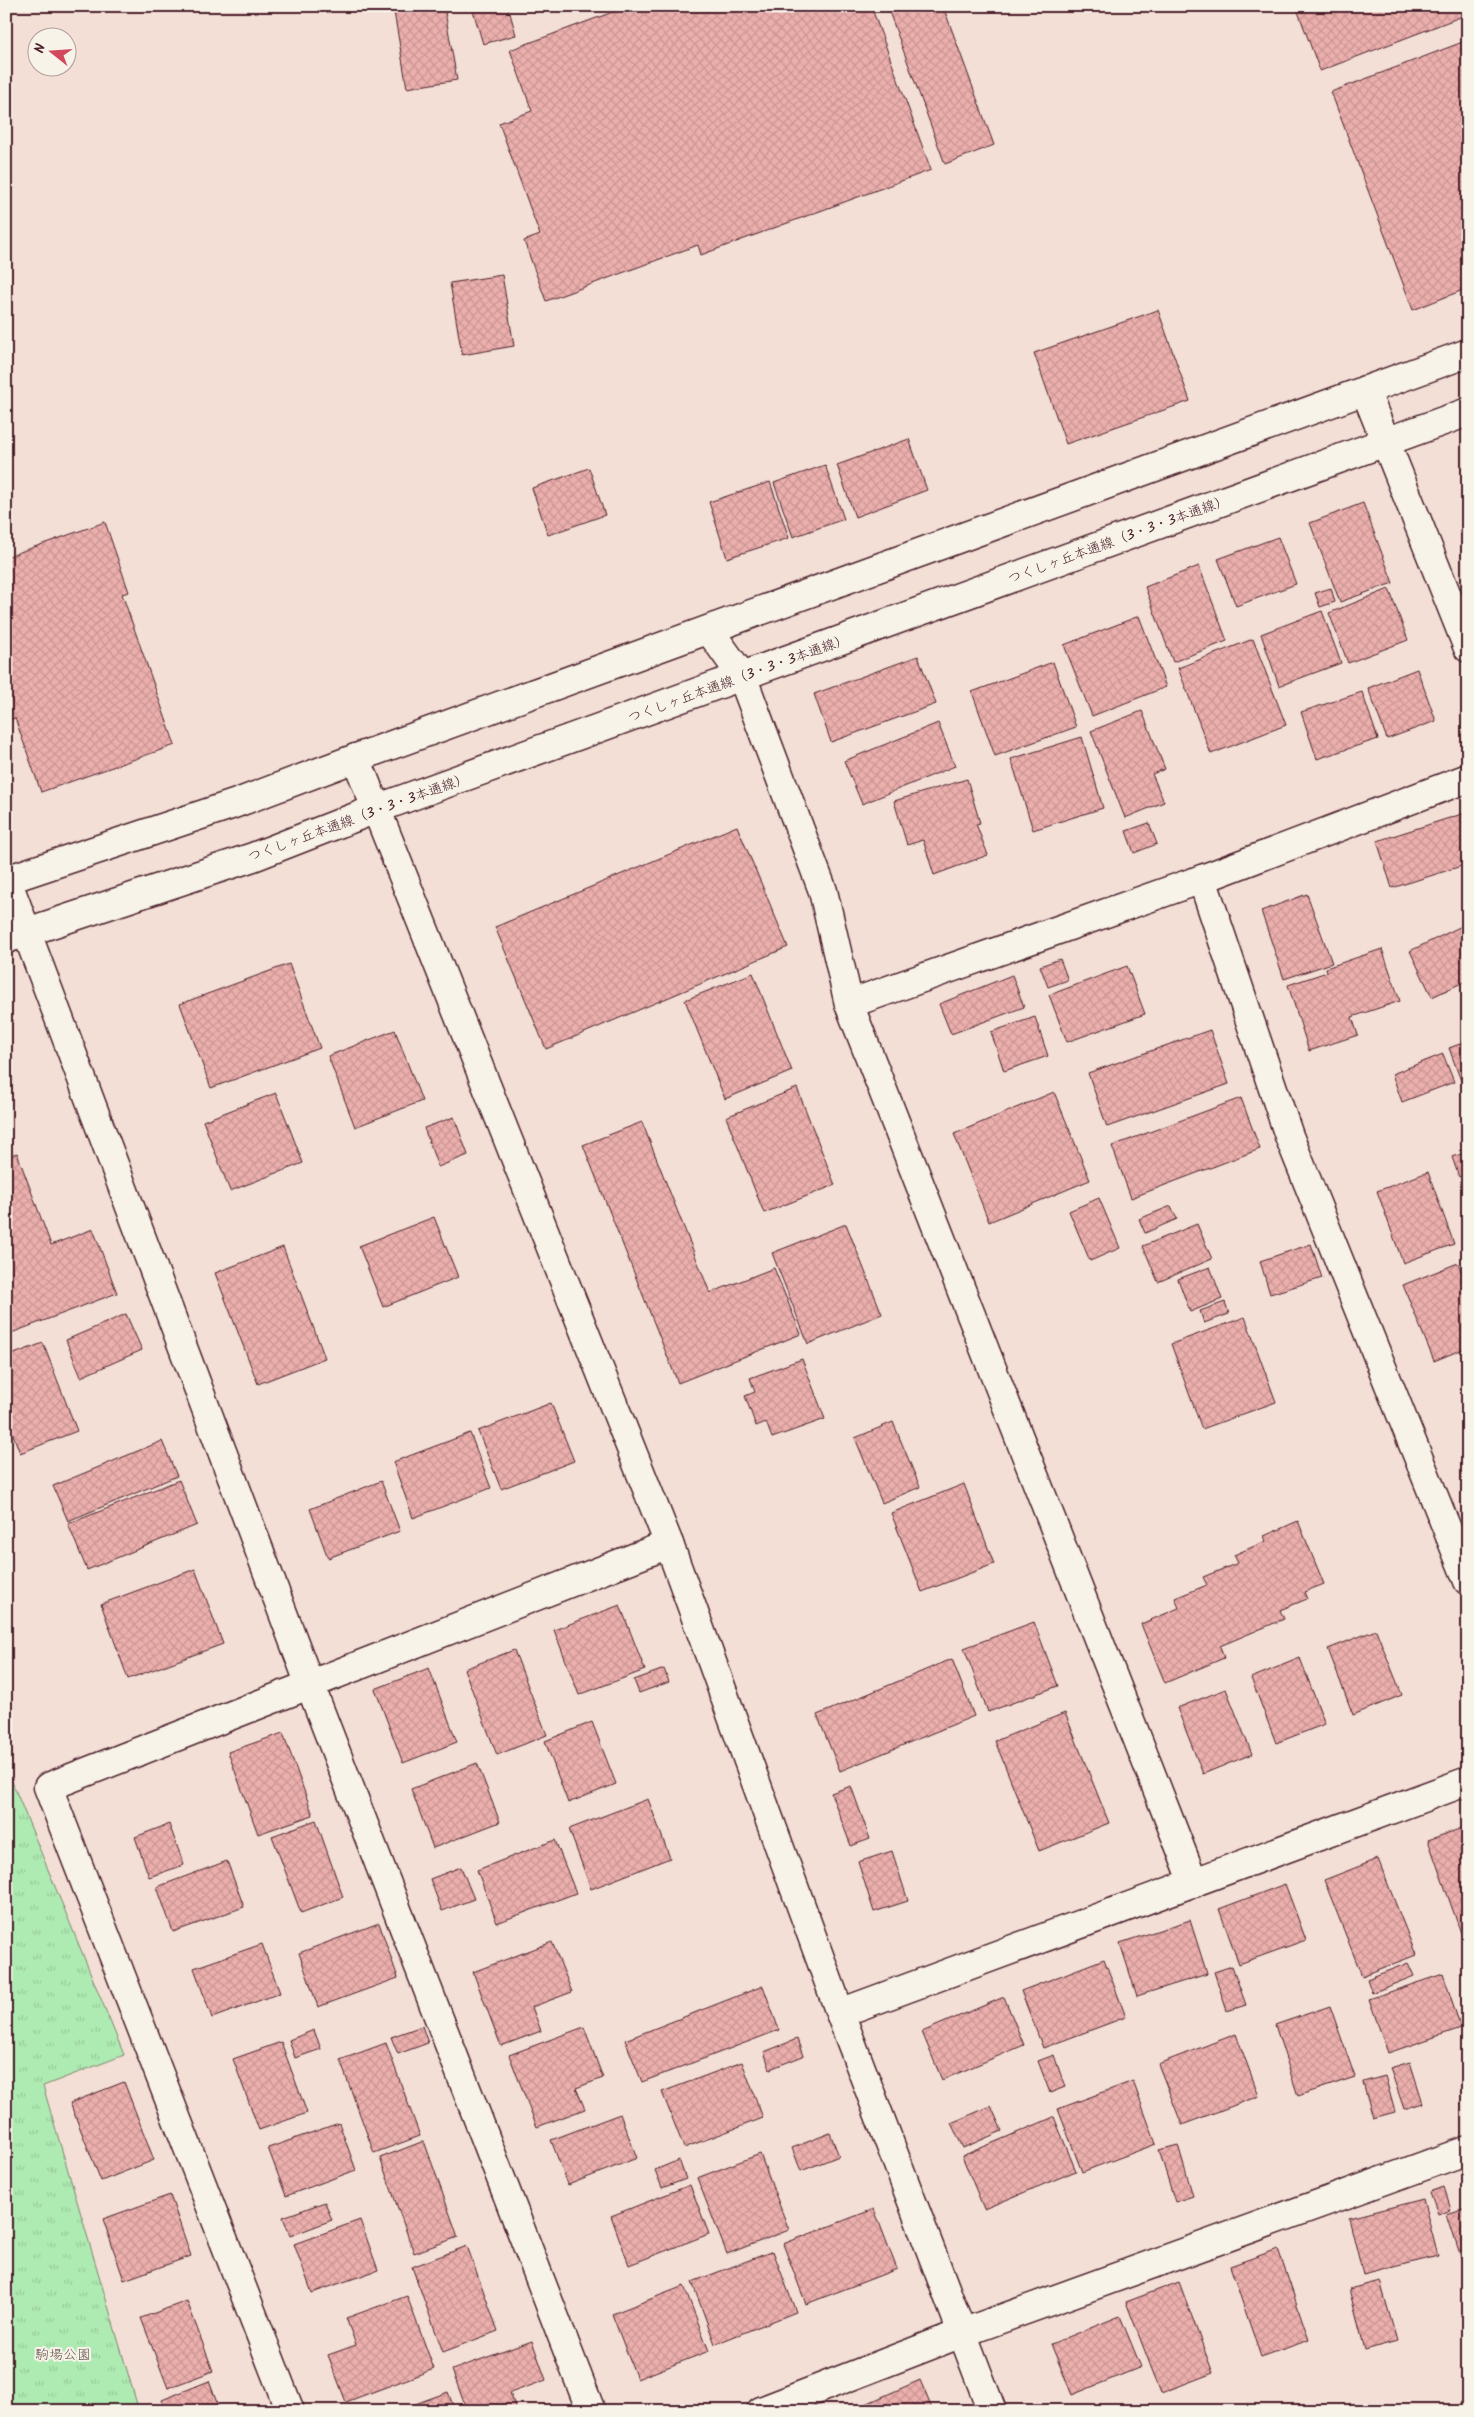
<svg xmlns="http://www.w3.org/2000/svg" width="1474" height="2417" viewBox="0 0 1474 2417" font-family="Kalam,'Klee One',sans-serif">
<defs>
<pattern id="park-tufts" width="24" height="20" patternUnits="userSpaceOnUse" patternTransform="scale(1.25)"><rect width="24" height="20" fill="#aeebb2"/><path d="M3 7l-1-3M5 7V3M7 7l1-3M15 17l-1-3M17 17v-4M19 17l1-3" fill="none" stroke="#97c999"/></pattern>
<pattern id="building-cross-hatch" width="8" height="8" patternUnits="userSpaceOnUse" patternTransform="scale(1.25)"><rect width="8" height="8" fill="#ebafac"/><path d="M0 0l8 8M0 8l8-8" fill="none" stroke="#cb9694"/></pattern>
</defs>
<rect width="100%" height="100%" fill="#f3dfd6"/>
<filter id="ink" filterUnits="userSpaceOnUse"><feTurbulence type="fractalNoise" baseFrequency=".02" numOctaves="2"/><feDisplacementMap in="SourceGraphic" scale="10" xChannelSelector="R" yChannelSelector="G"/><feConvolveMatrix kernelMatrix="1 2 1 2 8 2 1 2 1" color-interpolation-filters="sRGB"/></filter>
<g filter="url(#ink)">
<polygon fill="url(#park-tufts)" stroke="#7c856e" points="6,1767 124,2055 43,2086 139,2411 6,2411"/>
<g fill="url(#building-cross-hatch)" stroke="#4a1f2b">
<polygon points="393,6 444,6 457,80 407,88"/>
<polygon points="476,6 508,6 516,35 483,44 472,7"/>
<polygon points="629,6 871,6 931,170 701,255 698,245 546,301 524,241 540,235 499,123 532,111 510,50"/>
<polygon points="887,6 943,6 994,145 945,164"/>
<polygon points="1296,6 1468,6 1468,14 1320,71"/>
<polygon points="1468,40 1468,288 1413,310 1331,92"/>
<polygon points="502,275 514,346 462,355 450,283"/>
<polygon points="1158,310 1190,401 1066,444 1034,353"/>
<polygon points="909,439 927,490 855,517 837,465"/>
<polygon points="825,465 844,519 793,537 774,483"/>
<polygon points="589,468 605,515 548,535 532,488"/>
<polygon points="770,482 789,538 727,558 709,502"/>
<polygon points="1363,503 1393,583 1340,602 1310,523"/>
<polygon points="105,522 129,592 122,594 175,745 41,792 15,718 6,721 6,557"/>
<polygon points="1278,537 1296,584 1236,606 1218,559"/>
<polygon points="1199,566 1227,641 1173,662 1145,587"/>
<polygon points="1331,588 1335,602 1320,607 1315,593"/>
<polygon points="1389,589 1408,640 1348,663 1329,613"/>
<polygon points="1322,611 1341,663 1279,686 1261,634"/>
<polygon points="1139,616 1166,687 1092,716 1064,645"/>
<polygon points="1253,639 1286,725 1211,754 1178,668"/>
<polygon points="918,656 936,704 831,742 814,694"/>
<polygon points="1053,662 1076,727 995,756 972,692"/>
<polygon points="1417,669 1436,721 1387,739 1368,688"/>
<polygon points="1362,692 1378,739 1317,759 1301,712"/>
<polygon points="1142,711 1165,769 1152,774 1164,802 1125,818 1091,731"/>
<polygon points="938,723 955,766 862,804 844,761"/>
<polygon points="1082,737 1103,808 1033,830 1011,759"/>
<polygon points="967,779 980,823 976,824 988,855 934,875 923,840 907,845 894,801"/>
<polygon points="1465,813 1468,820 1468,864 1392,888 1377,841"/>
<polygon points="1149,823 1157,844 1134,853 1126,831"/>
<polygon points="737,826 788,947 546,1049 495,927"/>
<polygon points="1307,894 1332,963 1284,979 1261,911"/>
<polygon points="1468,923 1468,980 1432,997 1410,951"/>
<polygon points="1382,949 1400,1001 1352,1017 1358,1035 1309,1051 1288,985 1327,972 1326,968"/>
<polygon points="1060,959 1068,980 1048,987 1040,966"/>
<polygon points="289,964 320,1048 211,1088 180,1004"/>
<polygon points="1127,966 1145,1014 1067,1042 1049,995"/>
<polygon points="753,973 792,1071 725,1099 685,1000"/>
<polygon points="1012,975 1024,1007 951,1034 939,1004"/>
<polygon points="1035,1017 1048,1056 1004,1071 991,1032"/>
<polygon points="395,1030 422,1101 355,1127 328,1056"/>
<polygon points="1210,1030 1229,1084 1107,1127 1088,1073"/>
<polygon points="1468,1041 1468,1100 1449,1048"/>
<polygon points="1443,1054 1454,1082 1402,1102 1392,1074"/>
<polygon points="797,1088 835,1185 764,1213 726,1117"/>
<polygon points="1054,1092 1090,1180 989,1222 954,1134"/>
<polygon points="276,1093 303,1163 230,1191 203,1121"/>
<polygon points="1241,1098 1260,1149 1131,1198 1112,1146"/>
<polygon points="454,1117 468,1155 438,1167 424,1128"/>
<polygon points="642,1122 710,1293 774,1268 801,1334 678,1383 583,1145"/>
<polygon points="1468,1152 1468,1174 1459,1177 1452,1157"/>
<polygon points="17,1153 51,1245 93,1229 117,1293 6,1335 6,1157"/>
<polygon points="1428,1172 1454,1244 1403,1263 1377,1191"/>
<polygon points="1099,1198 1120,1248 1090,1261 1069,1211"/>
<polygon points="1171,1206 1177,1219 1145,1233 1139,1219"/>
<polygon points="434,1217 458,1277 383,1307 359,1246"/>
<polygon points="846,1224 882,1314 808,1344 772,1253"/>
<polygon points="1197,1224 1212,1259 1158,1282 1143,1246"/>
<polygon points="1311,1244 1322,1278 1270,1294 1260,1261"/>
<polygon points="283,1247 325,1358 258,1384 215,1273"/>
<polygon points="1458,1263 1468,1286 1468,1347 1434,1361 1403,1285"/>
<polygon points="1210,1267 1222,1299 1190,1312 1178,1279"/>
<polygon points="1225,1302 1229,1314 1204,1323 1200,1311"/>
<polygon points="126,1314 142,1350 81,1377 66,1340"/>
<polygon points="1245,1317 1276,1402 1202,1429 1171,1344"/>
<polygon points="43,1343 77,1431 20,1453 6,1416 6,1357"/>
<polygon points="802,1359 825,1419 772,1438 766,1422 756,1426 745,1396 755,1392 750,1378"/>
<polygon points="551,1403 574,1461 501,1489 478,1431"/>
<polygon points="893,1422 920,1487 882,1503 855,1438"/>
<polygon points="470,1433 491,1488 413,1518 393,1462"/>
<polygon points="162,1441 177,1476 68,1521 53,1486"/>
<polygon points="179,1480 197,1525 87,1570 68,1524"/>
<polygon points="381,1481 400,1531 328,1558 310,1509"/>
<polygon points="964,1484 994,1564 922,1592 891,1513"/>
<polygon points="1298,1521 1324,1584 1304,1592 1307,1599 1280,1610 1284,1619 1220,1646 1224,1658 1165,1683 1141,1624 1179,1608 1175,1598 1207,1585 1203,1577 1238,1563 1234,1555 1266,1541 1264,1536"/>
<polygon points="195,1569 223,1644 128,1679 101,1604"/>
<polygon points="620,1605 645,1670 579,1695 554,1630"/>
<polygon points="1034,1622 1058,1686 988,1712 964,1648"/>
<polygon points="1376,1630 1402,1695 1353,1715 1328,1649"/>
<polygon points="514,1650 547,1735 497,1755 464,1669"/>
<polygon points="1300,1658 1325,1724 1276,1743 1251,1678"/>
<polygon points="952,1659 974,1716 840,1771 817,1715"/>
<polygon points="429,1668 457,1742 403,1763 375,1689"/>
<polygon points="664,1669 669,1682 639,1693 634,1680"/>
<polygon points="1226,1689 1252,1754 1203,1774 1177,1708"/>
<polygon points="1065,1713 1109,1823 1039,1851 995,1741"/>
<polygon points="592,1722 616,1784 568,1803 545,1741"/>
<polygon points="283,1733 313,1815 258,1834 228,1752"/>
<polygon points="477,1763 500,1822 433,1848 411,1789"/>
<polygon points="851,1786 870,1839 851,1846 831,1793"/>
<polygon points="648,1799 670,1858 591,1889 569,1829"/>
<polygon points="316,1820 343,1897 301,1913 272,1836"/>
<polygon points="169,1824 184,1865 149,1877 135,1837"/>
<polygon points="1468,1826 1468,1950 1467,1950 1428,1840"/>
<polygon points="555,1840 576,1893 497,1923 477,1870"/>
<polygon points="892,1851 908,1901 874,1912 858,1862"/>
<polygon points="1378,1859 1416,1955 1362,1976 1324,1880"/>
<polygon points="227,1861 244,1907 173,1932 157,1887"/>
<polygon points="461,1867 474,1899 442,1911 430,1879"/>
<polygon points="1285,1884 1306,1940 1239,1964 1219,1909"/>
<polygon points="1190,1920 1207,1974 1137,1996 1120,1943"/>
<polygon points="379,1923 398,1978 318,2007 299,1953"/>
<polygon points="552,1942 572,1992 532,2007 541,2031 501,2046 473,1972"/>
<polygon points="262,1944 280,1993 212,2018 194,1968"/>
<polygon points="1104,1959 1126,2017 1043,2048 1021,1991"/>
<polygon points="1408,1963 1414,1976 1372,1993 1367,1979"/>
<polygon points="1232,1966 1246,2005 1227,2011 1214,1972"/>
<polygon points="1443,1974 1461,2028 1388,2053 1369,1999"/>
<polygon points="763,1986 779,2030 642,2082 625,2040"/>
<polygon points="1004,1997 1024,2045 942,2080 922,2032"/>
<polygon points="1330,2006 1355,2077 1298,2096 1275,2025"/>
<polygon points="422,2026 428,2043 398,2054 391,2037"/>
<polygon points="584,2027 603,2078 576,2088 585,2109 537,2127 509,2055"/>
<polygon points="314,2030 321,2049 295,2058 289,2040"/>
<polygon points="1236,2034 1259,2096 1182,2125 1158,2064"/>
<polygon points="797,2039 803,2056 770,2069 764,2052"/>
<polygon points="281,2042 307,2113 259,2130 233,2059"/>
<polygon points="386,2043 420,2136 374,2153 340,2060"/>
<polygon points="1054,2055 1065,2087 1050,2093 1038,2061"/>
<polygon points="742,2062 763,2118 684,2148 662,2092"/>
<polygon points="1410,2062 1423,2103 1404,2109 1390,2068"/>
<polygon points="1385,2076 1395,2112 1373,2118 1363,2082"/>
<polygon points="1133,2081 1156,2144 1082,2172 1058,2109"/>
<polygon points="124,2082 154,2160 101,2181 70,2103"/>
<polygon points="991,2106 1002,2131 963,2148 951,2123"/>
<polygon points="620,2114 637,2158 568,2185 551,2140"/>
<polygon points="1054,2117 1076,2171 984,2209 962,2156"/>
<polygon points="339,2123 356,2170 286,2196 268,2148"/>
<polygon points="830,2133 839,2156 801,2171 792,2148"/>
<polygon points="424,2141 458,2237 414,2253 380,2158"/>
<polygon points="1178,2145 1193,2196 1175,2202 1159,2150"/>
<polygon points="760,2154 789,2230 727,2254 697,2178"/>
<polygon points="679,2160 686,2179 662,2188 655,2170"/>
<polygon points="690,2185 709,2234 629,2265 611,2216"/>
<polygon points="1444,2187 1451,2209 1438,2214 1430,2192"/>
<polygon points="170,2195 191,2256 124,2280 103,2219"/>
<polygon points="1423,2199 1438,2256 1363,2275 1349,2218"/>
<polygon points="325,2202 332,2220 290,2236 283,2217"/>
<polygon points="1468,2207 1468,2279 1447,2214"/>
<polygon points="874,2209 897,2269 806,2304 783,2244"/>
<polygon points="360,2220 378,2270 312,2293 294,2244"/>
<polygon points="467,2246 498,2331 443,2352 412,2267"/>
<polygon points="1278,2249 1309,2340 1261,2357 1230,2266"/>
<polygon points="773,2251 796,2312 715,2344 692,2282"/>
<polygon points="1380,2281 1397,2341 1365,2350 1349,2289"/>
<polygon points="1179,2282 1213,2373 1161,2393 1126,2302"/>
<polygon points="684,2286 709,2351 637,2379 612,2314"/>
<polygon points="407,2296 434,2369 346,2402 328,2355 356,2345 346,2318"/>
<polygon points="187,2301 213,2371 168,2388 141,2318"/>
<polygon points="1120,2316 1141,2367 1072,2395 1051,2344"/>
<polygon points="532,2341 546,2380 510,2393 517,2411 467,2411 452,2370"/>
<polygon points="920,2380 933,2411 850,2411"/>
<polygon points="209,2381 220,2411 166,2411 162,2400"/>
<polygon points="448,2392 455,2411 396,2411"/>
</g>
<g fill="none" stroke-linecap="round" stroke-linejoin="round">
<g stroke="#4a1f2b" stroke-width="31">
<g id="minor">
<polyline points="1365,390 1468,648"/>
<polyline points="709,630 742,676 823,891 849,1004 1194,1883"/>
<polyline points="356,758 669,1544 840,2013 992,2411"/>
<polyline points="1468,778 1202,879 1289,1136 1468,1581"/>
<polyline points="6,880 234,804 356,758 1468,353"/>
<polyline points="7,880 310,1685 591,2411"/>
<polyline points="6,939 253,857 376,809 1468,412"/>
<polyline points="849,1004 1202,879"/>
<polyline points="840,2013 1468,1781"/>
<polyline points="290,2411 48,1787 669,1544"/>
<polyline points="761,2411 962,2333 1468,2150"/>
</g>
</g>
<use href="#minor" stroke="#f7f3e8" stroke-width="28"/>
</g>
</g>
<g text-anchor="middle" stroke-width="4" stroke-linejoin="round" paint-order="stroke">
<g font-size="14" fill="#4a1f2b" stroke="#f7f3e8">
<text transform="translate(1118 539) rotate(-20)" y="5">つくしヶ丘本通線（3・3・3本通線）</text>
<text transform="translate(738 678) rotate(-20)" y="5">つくしヶ丘本通線（3・3・3本通線）</text>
<text transform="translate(358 817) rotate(-20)" y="5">つくしヶ丘本通線（3・3・3本通線）</text>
</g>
<g font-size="14" fill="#63524d" stroke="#f7f3e8">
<text x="63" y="2359">駒場公園</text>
</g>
</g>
<rect width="1474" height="2417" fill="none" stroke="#f7f3e8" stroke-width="25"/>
<rect x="12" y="12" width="1449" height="2392" fill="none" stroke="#4a1f2b" stroke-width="2" filter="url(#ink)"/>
<g transform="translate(52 52) rotate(287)"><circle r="24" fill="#f7f3e8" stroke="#b29e9c"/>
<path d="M0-4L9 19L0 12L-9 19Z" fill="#d1495b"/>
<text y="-8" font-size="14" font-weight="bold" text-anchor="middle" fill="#4a1f2b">N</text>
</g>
</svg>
